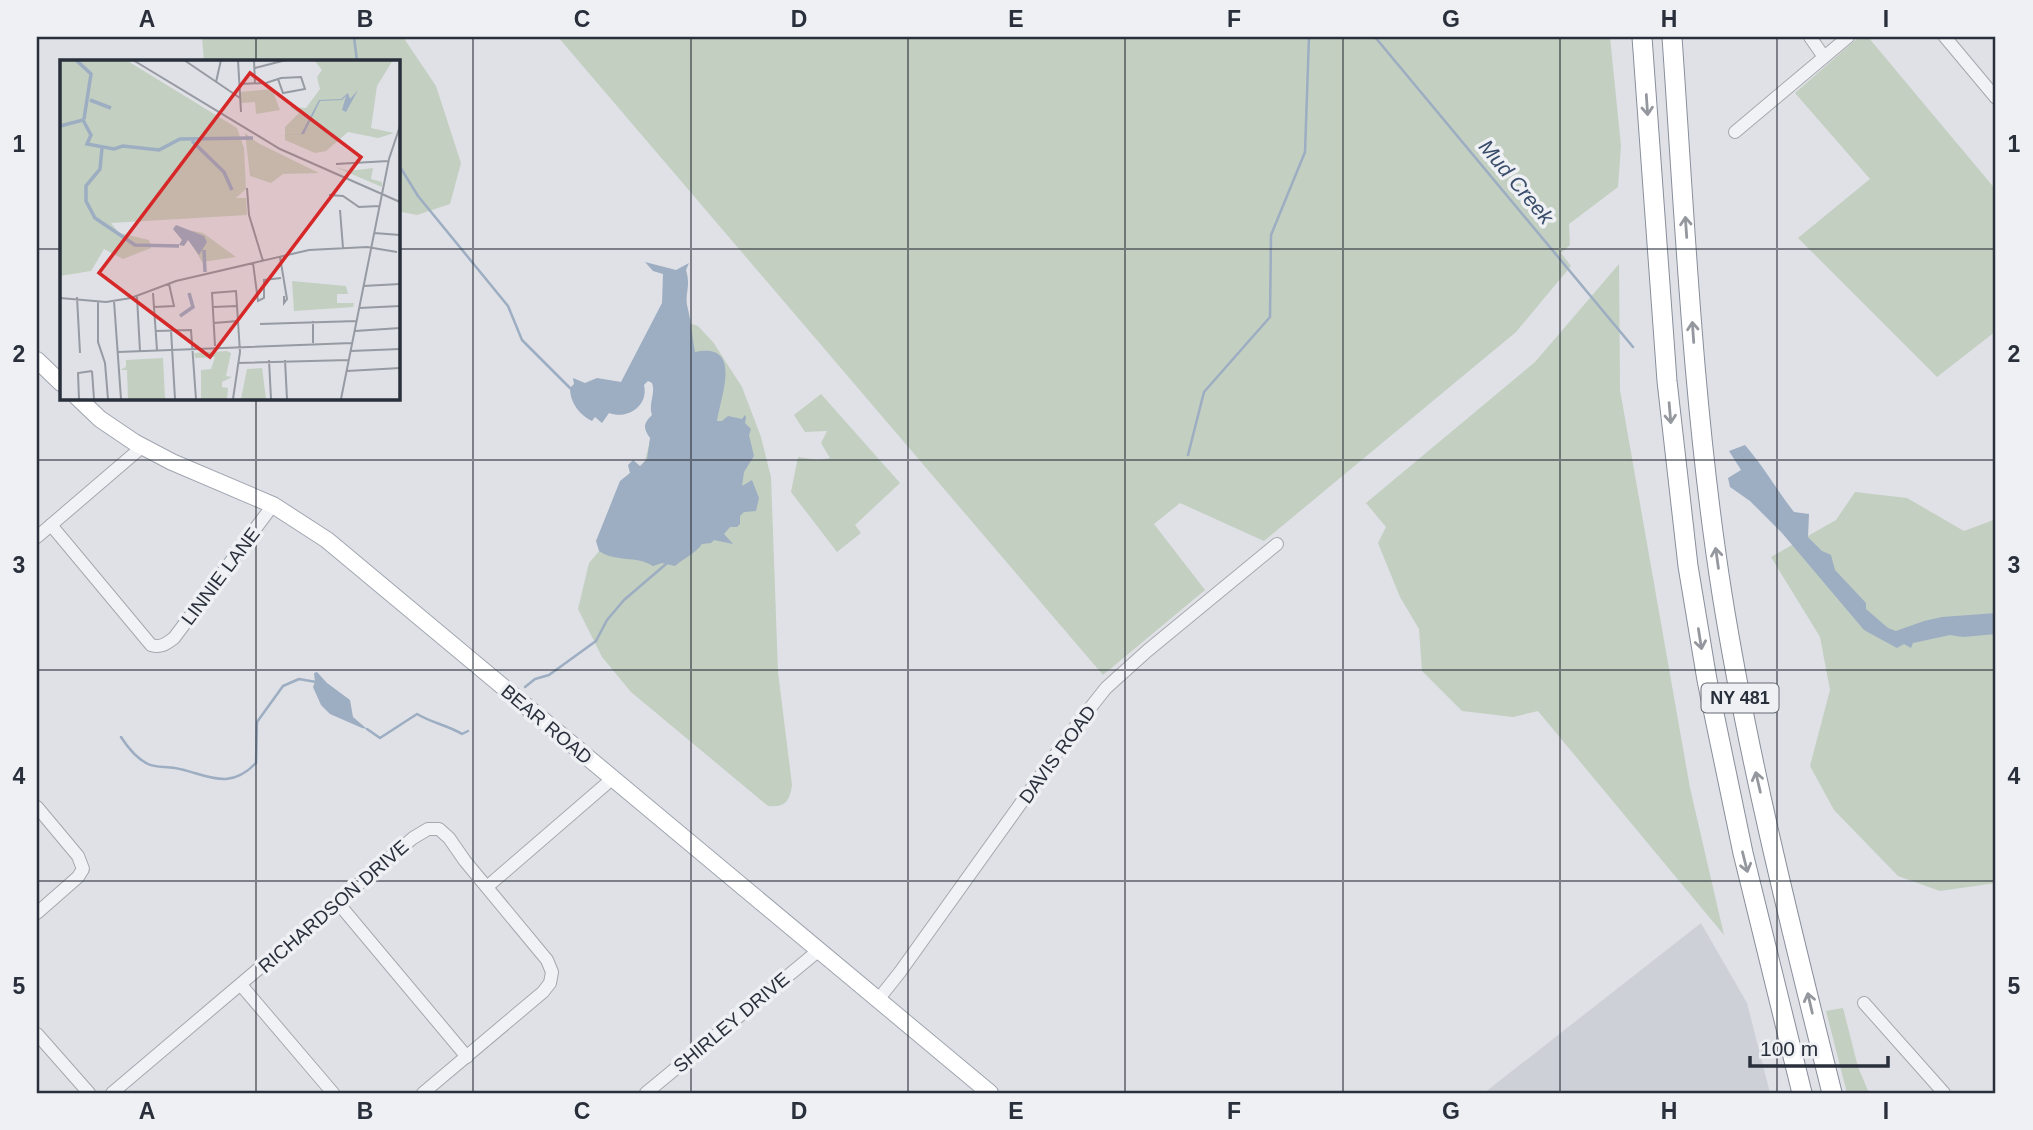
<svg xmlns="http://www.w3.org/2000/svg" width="2033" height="1130" viewBox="0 0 2033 1130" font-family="Helvetica,sans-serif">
<rect width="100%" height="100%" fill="#dfe1e6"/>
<polygon fill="#cdd0d7" points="1701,923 1747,1003 1770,1093 1484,1093"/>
<g fill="#c3cfc1">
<polygon points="202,37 403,37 436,86 461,163 450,204 417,215 397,211 397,61 204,61"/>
<polygon points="558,37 1610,37 1621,146 1618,187 1569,224 1570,245 1561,253 1571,266 1516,332 1264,541 1180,503 1154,524 1205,590 1103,675"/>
<polygon points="1859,37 1868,37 1996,190 1996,331 1937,377 1798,238 1870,179 1795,93"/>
<polygon points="1619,264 1620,390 1690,788 1724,935 1538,711 1513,717 1462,711 1422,671 1419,629 1400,597 1378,543 1386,527 1366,503 1535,362"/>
<path d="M682,321L698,326L713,342L742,387L761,437L771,477L778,672L792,785C790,801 785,808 768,806L631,692L602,657L578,609L589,563L622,524L640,479Z"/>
<polygon points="821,394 900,483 855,525 861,533 837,552 791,492 798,457 818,460 830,458 821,443 827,431 805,432 794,415"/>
<polygon points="1855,492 1907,498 1964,531 1996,519 1996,883 1940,891 1898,876 1834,810 1810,766 1830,690 1820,637 1771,557 1836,520"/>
<polygon points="1843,1008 1858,1067 1869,1093 1847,1093 1826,1011"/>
</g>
<g fill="#9dadc2">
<path d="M645,262L676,270L689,263L686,270C691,287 685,292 687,305C691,320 692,336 695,352C743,342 721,395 717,421H722L728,416L742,419L745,415L746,417L745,423L751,429L749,435L754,456L744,472L742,486L752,480L759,498L756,511L744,512L740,516V524L737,527H730L724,534L733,544L714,540L711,543L702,544C695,554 684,558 675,566L662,563L653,566C636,555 617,563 599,551L596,541L620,481L630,473L628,465L633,460L640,466L647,459L650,438C643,428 643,424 652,415C648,403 656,394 652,383L648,381L644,385C649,406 627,420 609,413L602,423L595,417L592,421C580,415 570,403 570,388L574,384L573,378L585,383L597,378L621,382L662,303L663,274L653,271Z"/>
<path d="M1745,445C1764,467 1776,489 1794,512L1809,514L1808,537L1822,551L1831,555L1835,570L1866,603V609L1888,628L1896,631L1924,621L1942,617L1996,613V634L1963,637L1950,635L1913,643L1911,648L1904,644L1897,648L1864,630L1782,533L1750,501L1730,487L1728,478L1741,470L1729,451Z"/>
<polygon points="317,672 327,683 350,700 353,717 367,729 362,728 330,714 321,705 313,687 315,682 314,673"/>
</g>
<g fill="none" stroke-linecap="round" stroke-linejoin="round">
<g stroke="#9dadc2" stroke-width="2.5">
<polyline points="354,37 357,61"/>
<polyline points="1375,37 1633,347"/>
<polyline points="397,162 418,196 508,306 522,340 570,388"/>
<polyline points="1188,455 1204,392 1270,317 1271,235 1305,152 1309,37"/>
<polyline points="525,687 535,679 549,675 596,641 607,620 624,600 666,564"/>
<path d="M367,729L380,738L417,714C432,723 447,725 462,734L468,731"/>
<path d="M121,737C128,748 136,758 148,764C156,768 166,766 175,768C207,774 228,792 256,763L257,722L283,686L299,679L316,682"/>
</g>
<g stroke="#a5a8af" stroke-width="14">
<g id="minor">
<polyline points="1810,37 1824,57"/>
<polyline points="1945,37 1996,98"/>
<polyline points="1735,132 1848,37"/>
<path d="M51,525L151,645C161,648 166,644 174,638L273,505"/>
<polyline points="37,537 142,447"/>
<polyline points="37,807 78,856 83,869 78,877 37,913"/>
<polyline points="488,886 612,779"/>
<polyline points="338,903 467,1057"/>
<polyline points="241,985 333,1093"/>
<polyline points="877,1001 900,972 1079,722 1106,688 1147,651 1277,544"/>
<polyline points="1864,1003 1944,1093"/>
<polyline points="37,1034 89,1093"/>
<polyline points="112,1093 413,838 428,829 439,829 449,838 465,861 547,960 552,972 550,983 543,992 423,1093"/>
<polyline points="646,1093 818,951"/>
</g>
</g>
<g stroke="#9fa5b0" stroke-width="18">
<g id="major">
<polyline points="37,360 61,383"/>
<polyline points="77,397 100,419 134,442 172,462 273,505 327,540 990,1093"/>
</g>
</g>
<g stroke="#888e9b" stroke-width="21">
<g id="highway">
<polyline points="1642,37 1667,381 1688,566 1707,680 1743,853 1802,1093"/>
<path d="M1672,37C1685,223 1693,410 1722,594C1749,763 1791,928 1832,1093"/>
</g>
</g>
<use href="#minor" stroke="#f1f2f5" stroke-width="12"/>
<use href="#major" stroke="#fff" stroke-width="16"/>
<use href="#highway" stroke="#fff" stroke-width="19"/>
</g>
<defs><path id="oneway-shaft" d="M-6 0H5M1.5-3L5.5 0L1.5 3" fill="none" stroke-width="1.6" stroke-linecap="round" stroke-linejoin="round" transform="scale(1.75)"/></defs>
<g stroke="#94979d">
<use href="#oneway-shaft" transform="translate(1647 105) rotate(86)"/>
<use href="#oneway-shaft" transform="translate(1686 227) rotate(-94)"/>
<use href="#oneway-shaft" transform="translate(1693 332) rotate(-94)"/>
<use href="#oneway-shaft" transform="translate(1670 413) rotate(85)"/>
<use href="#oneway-shaft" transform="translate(1717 558) rotate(-98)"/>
<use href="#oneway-shaft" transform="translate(1700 639) rotate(81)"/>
<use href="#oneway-shaft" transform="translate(1758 782) rotate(-103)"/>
<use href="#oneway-shaft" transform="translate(1745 862) rotate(76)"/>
<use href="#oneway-shaft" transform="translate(1810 1003) rotate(-103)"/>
</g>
<path fill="none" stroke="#292f3b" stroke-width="2" stroke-opacity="0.55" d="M256,37V61M473,37V1093M691,37V1093M908,37V1093M1125,37V1093M1343,37V1093M1560,37V1093M1777,37V1093M37,249H61M397,249H1996M256,397V1093M37,460H1996M37,670H1996M37,881H1996"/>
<g text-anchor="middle" stroke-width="7" stroke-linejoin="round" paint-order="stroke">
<rect fill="#eef0f4" stroke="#646972" stroke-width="2" x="1701.5" y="683.5" width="77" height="29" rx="5"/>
<g font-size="18" font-weight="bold" fill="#292f3b">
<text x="1740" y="704">NY 481</text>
</g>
<g font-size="19" fill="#292f3b" stroke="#eef0f4">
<text transform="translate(220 576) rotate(-53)" y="7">LINNIE LANE</text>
<text transform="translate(547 724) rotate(40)" y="7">BEAR ROAD</text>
<text transform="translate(1057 754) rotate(-54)" y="7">DAVIS ROAD</text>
<text transform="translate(333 906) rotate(-41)" y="7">RICHARDSON DRIVE</text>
<text transform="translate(731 1022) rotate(-40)" y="7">SHIRLEY DRIVE</text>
</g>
<g font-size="21" font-style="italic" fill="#384c6a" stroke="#eef0f4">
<text transform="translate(1516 182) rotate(50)" y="7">Mud Creek</text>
</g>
</g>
<g transform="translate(60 60)">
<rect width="340" height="340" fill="#dfe1e6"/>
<path d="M0,0H66L177,68L184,88L186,129L176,138H186L187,155L51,163L59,173L89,180L91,188L63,199L44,189L31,211L0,216ZM254,0H333L317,26L311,68L334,73L318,78L288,72L266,91L255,93L225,80V67L239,53L230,47L246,48L260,29L257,17L262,10ZM212,29L220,50L196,54L195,42L181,43L180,32ZM185,73L198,83L259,113L223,114L211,123L190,116ZM275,107L289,111L313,108L311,119L322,122V127ZM123,169L143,173L176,197L142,202ZM232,221L286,226L288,234H277V243H294L293,247L234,251ZM167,291L171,293L166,316L172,317L162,322V327L168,328L167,339H141V310L151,309L155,297L135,298L134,293ZM103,298L105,339H68L67,310H60L66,307V300ZM202,308L206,339H181L187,309Z" fill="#c3cfc1"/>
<path d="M298,30L286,52L282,50L286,36L282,40L260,41L244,74L212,76L241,74L259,40L281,39L288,33L290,39ZM116,165L144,176L147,182L139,195L128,180L124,186L119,185L122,180L113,169Z" fill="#9dadc2"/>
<path fill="none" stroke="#9dadc2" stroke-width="3.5" d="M16,0L31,14L24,59M30,40L51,48M0,66L23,60L31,75L27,84L54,89L63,86L99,90L120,79L193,78M132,81L164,112L172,130M42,88L40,109L26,126V141L35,158L75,185L119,186M144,190L145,212M120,256L133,247L129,233"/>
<path fill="none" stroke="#969aa2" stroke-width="2" d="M73,0L220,89L340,142M124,0L180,38M178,0L181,52M194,0L195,24M195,8L226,0M156,22L161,0M179,24L206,23L221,18L241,17L245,29L223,33L218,19M276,104L328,101M187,128L189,155L203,201M269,135L283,136L299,147L319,146M280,150L283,188M314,173L340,175M220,197L227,239L224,243V236M193,203L198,241L204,238V220L221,218M303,226L340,224M93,233L97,290M17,237L20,293M77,237L80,291M0,238L46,242L71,238L116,221L249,190L307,187L337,192M38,241V282L45,303L48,339M54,241L61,339M94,247L114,246L109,224M153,247L178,246M299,248L340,246M253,261V283M154,263L178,261M200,264L297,261M111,270L115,339M96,271L131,270L136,339M295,271L340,268M155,286L152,233L176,231L180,292L173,339M291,291L340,289M58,292L292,283M209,300L211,339M225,300L227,339M178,303L289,300M32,311L34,339M287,311L340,308M19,339L18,313L32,311M281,339L329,99L340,66"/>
<path fill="#d62828" fill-opacity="0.15" stroke="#d62828" stroke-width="3.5" d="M190,13L301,97L150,297L39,213Z"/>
<rect width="340" height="340" fill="none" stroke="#292f3b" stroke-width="3.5"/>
</g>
<rect width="2033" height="1130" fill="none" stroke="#eef0f4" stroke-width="77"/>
<path d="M1750 1056v10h138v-10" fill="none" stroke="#292f3b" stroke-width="3.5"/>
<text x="1760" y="1056" font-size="21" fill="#292f3b" stroke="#eef0f4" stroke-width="5" paint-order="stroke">100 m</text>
<rect x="38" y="38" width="1956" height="1054" fill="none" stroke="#292f3b" stroke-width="2.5"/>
<g font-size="23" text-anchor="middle" font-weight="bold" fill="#292f3b">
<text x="147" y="27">A</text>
<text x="365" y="27">B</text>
<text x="582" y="27">C</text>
<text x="799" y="27">D</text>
<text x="1016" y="27">E</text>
<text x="1234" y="27">F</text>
<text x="1451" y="27">G</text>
<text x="1669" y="27">H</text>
<text x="1886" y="27">I</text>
<text x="19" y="152">1</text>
<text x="2014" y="152">1</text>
<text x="19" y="362">2</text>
<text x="2014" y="362">2</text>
<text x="19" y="573">3</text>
<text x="2014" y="573">3</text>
<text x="19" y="784">4</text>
<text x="2014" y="784">4</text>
<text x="19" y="994">5</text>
<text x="2014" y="994">5</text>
<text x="147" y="1119">A</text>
<text x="365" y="1119">B</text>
<text x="582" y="1119">C</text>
<text x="799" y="1119">D</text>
<text x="1016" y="1119">E</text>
<text x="1234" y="1119">F</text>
<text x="1451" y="1119">G</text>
<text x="1669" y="1119">H</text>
<text x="1886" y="1119">I</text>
</g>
</svg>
